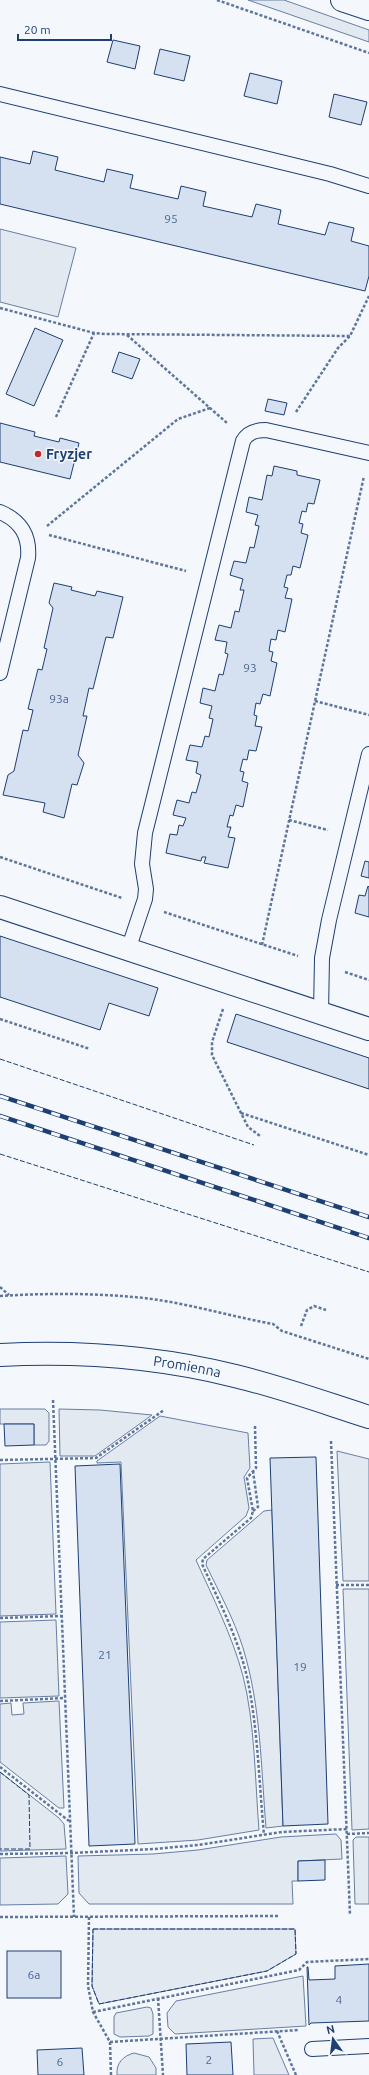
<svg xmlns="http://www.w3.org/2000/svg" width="369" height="2075" viewBox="0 0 369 2075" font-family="Ubuntu,sans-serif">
<rect width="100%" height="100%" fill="#f4f7fb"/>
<g fill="#e3e9f0" stroke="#687fa3">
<polygon points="248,0 284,0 369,30 369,42"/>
<polygon points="0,229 76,248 58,317 0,302"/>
<polygon points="0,1409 45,1409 49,1413 49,1441 46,1445 34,1445 34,1424 0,1424"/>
<polygon points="59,1409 100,1410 152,1415 95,1456 60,1456"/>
<path d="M160,1416L248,1433L250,1468L244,1477L249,1508L246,1516L196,1560C213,1598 232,1635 243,1676C255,1723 255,1781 259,1830L198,1840L138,1844L121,1462L97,1463V1461Z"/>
<polygon points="337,1451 369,1459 369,1581 343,1581"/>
<polygon points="50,1462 56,1614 0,1616 0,1464"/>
<path d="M272,1510L283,1826L266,1828C261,1768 261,1706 243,1648C234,1619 219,1592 206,1565L207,1560L264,1511Z"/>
<polygon points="343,1589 369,1589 369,1829 352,1830"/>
<polygon points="56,1620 59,1696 0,1698 0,1622"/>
<polygon points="59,1701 64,1808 59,1808 0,1762 0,1704 11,1703 12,1715 24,1714 23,1703"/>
<polygon points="0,1772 59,1818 64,1824 66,1849 0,1851"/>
<polygon points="336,1834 341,1840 342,1859 298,1861 298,1881 292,1881 293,1904 89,1904 79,1893 78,1856 153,1854 198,1850 281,1837"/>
<polygon points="356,1837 369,1837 369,1904 355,1904 353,1840"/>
<polygon points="66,1856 68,1894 58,1904 0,1905 0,1858"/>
<polygon points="93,1929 295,1929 296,1954 267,1971 99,2004 92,1986"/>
<polygon points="303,1976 306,2026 175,2034 168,2027 167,2013 176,2001"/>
<polygon points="147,2007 151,2008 153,2014 153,2034 149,2036 120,2037 114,2034 114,2017 116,2013"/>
<polygon points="273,2038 289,2075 254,2075 253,2039"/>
<path d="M134,2053L149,2057L156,2068V2075H117C116,2063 123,2056 134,2053Z"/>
</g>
<g fill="#d5e0f0" stroke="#1d3f73">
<polygon points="113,40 140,46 135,69 107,62"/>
<polygon points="160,49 190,56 184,81 154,74"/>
<polygon points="250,73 282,81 277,104 244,96"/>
<polygon points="334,94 367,102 361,125 329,117"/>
<polygon points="33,151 58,157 55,170 104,182 107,169 133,175 130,188 178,199 181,186 206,192 203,206 252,217 256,204 281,210 278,224 325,235 329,222 354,228 351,241 369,246 369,276 365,291 0,204 0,157 30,164"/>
<polygon points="35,328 63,340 34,406 6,394"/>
<polygon points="119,352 140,359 132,379 112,372"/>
<polygon points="268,399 287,403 284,415 265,411"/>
<polygon points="0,423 35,432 34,436 59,442 60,438 79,443 70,479 0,462"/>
<polygon points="274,466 297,471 297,475 320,480 314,504 308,503 306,512 302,511 299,523 303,524 301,533 308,535 300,568 293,566 291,575 287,575 284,587 288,588 285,598 292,599 285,632 278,630 276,640 271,639 269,651 273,652 271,661 277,663 270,696 263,694 260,704 256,703 254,715 257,716 255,726 262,727 256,751 249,750 247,760 243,759 240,771 244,772 242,781 248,783 243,807 236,805 233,816 230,815 227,827 231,827 228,837 235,838 228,868 204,863 206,857 202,857 201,861 166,853 170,834 177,835 179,825 183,826 186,818 173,815 177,800 189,803 192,792 196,793 201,775 196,773 198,762 186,760 190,745 202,747 205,736 209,737 213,719 209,718 212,706 200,703 203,688 215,691 219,674 223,675 228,654 225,653 227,642 215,640 219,625 231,628 235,611 239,612 244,590 240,590 243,579 230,575 234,561 246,563 250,547 254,548 259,526 255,525 258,515 246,512 249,497 262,500 267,475 272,476"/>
<polygon points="54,583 72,587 71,590 95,596 97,591 123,597 113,638 106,637 93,689 89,688 83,716 87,716 78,755 84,763 77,785 72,784 64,818 43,812 45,803 3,795 8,775 14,771 23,730 28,731 33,710 28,709 38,669 42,670 47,649 44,648 53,608 49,603"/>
<polygon points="365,861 369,862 369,878 361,876"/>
<polygon points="368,886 369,887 369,917 355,913 359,895 365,896"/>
<polygon points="0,936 158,988 149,1016 109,1003 100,1030 0,997"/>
<polygon points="236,1014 369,1058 369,1089 227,1042"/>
<polygon points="4,1424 34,1424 34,1445 5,1446"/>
<polygon points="316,1457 328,1824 283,1826 270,1458"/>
<polygon points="120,1464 135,1844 89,1846 75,1466"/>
<polygon points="325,1860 325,1880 298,1881 298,1861"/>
<rect x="7" y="1951" width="54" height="47"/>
<polygon points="369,1964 369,2021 311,2023 309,2025 307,1967 308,1967 309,1980 335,1979 335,1966"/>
<polygon points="231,2042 233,2075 187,2075 186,2044"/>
<polygon points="82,2048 84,2075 38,2075 37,2050"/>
</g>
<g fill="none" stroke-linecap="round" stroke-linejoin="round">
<g stroke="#1d3f73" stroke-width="16">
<g id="lane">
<polyline points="0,94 330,174 369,186"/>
<path d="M0,512C21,521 30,536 28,558L0,673"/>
<path d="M128,950L145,899L146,889L142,864L145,833L243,441C248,432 256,430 266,430L369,453"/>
<polyline points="321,1013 322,958 329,920 369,754"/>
<polyline points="312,2049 369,2046"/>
</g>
</g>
<g stroke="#1d3f73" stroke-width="24">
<polyline id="street" points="0,907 369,1029"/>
</g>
<g stroke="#1d3f73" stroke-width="24">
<g id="secondary">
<path id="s1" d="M0,1355C79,1351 159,1357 235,1376C281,1387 325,1403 369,1417"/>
</g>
</g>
<g stroke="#1d3f73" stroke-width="24">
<polyline id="primary" points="342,0 369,9"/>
</g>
<g stroke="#5e769c" stroke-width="2.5" stroke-dasharray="3 2" stroke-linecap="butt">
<polyline points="217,0 369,53"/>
<polyline points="0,308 94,333 106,334 350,336"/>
<polyline points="127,335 227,423"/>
<polyline points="296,412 338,348 350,336 369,296"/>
<polyline points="56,417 94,333"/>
<polyline points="47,526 178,419 210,408"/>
<polyline points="49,535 186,571"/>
<polyline points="315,701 369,715"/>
<polyline points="289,820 328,830"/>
<polyline points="0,857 122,898"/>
<polyline points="164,912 298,956"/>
<polyline points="262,945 364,476"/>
<polyline points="345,972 369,980"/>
<polyline points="223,1009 212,1042 212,1055 248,1127 260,1136"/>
<polyline points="0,1019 90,1049"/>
<polyline points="241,1113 369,1155"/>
<polyline points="0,1287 9,1295"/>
<path d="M0,1296C48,1293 96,1293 144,1298C187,1303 229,1316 273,1324L282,1331L369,1359"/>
<polyline points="301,1326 307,1310 314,1306 326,1310"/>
<polyline points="53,1400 74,1917"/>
<path d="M255,1426L256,1468L247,1478L253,1511L251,1518L203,1559L202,1564C219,1601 238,1638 247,1677C258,1728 259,1783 264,1835"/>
<polyline points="331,1441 350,1915"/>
<polyline points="0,1460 96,1458 164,1410"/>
<polyline points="253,1511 258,1507 253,1471"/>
<polyline points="336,1585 369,1585"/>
<polyline points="0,1618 61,1616"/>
<polyline points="0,1701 65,1698"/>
<polyline points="0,1767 69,1821"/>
<polyline points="347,1834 369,1833"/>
<polyline points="0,1854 71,1853 154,1849 198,1845 282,1832 347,1829"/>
<polyline points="0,1917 279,1916"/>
<polyline points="89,1917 88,1986 93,2012 110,2042 111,2075"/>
<polyline points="158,1998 163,2075"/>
<polyline points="93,2012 299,1970 307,1962 369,1959"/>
<polyline points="277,2031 296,2075"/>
<polyline points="110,2042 299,2030"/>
</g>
<use href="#lane" stroke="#f4f7fb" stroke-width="14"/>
<use href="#street" stroke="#f4f7fb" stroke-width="22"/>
<use href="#secondary" stroke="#f4f7fb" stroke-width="22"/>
<use href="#primary" stroke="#f4f7fb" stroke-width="22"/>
<g stroke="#1d3f73" stroke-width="4.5">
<g id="rail">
<polyline points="0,1096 369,1217"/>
<polyline points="0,1116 369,1238"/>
</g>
</g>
<use href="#rail" stroke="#f4f7fb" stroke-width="3" stroke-dasharray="9" stroke-linecap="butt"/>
<g stroke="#1d3f73" stroke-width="1" stroke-dasharray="5 2" stroke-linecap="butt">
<polyline points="0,1059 254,1145"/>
<polyline points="0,1154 369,1272"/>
<polyline points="0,1772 29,1795 30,1849 0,1849"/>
<polygon points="93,1929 295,1929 296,1954 267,1971 99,2004 92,1986"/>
</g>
</g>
<circle fill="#c62828" stroke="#f4f7fb" stroke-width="1.5" cx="38" cy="454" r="4"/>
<g text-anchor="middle" stroke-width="3" stroke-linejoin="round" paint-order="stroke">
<g font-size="12" fill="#4b6792">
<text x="171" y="223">95</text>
<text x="250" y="672">93</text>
<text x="59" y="703">93a</text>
<text x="105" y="1659">21</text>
<text x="300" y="1671">19</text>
<text x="34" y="1979">6a</text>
<text x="339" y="2004">4</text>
<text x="209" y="2064">2</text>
<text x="60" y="2066">6</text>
</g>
<g font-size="14" font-weight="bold" fill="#1d3f73" stroke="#f4f7fb" text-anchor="start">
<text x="46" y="459">Fryzjer</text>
</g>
<g font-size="14" fill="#1d3f73" stroke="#f4f7fb">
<text dy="5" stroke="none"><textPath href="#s1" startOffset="188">Promienna</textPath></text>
</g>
</g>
<g transform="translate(333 2039) rotate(346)" stroke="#f4f7fb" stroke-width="3" paint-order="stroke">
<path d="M0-3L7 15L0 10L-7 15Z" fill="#1d3f73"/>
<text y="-6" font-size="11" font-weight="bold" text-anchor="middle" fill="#1d3f73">N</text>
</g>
<path d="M18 34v6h93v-6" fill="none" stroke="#1d3f73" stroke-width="2"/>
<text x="24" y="34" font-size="12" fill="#1d3f73" stroke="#f4f7fb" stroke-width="3" paint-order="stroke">20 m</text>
</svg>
